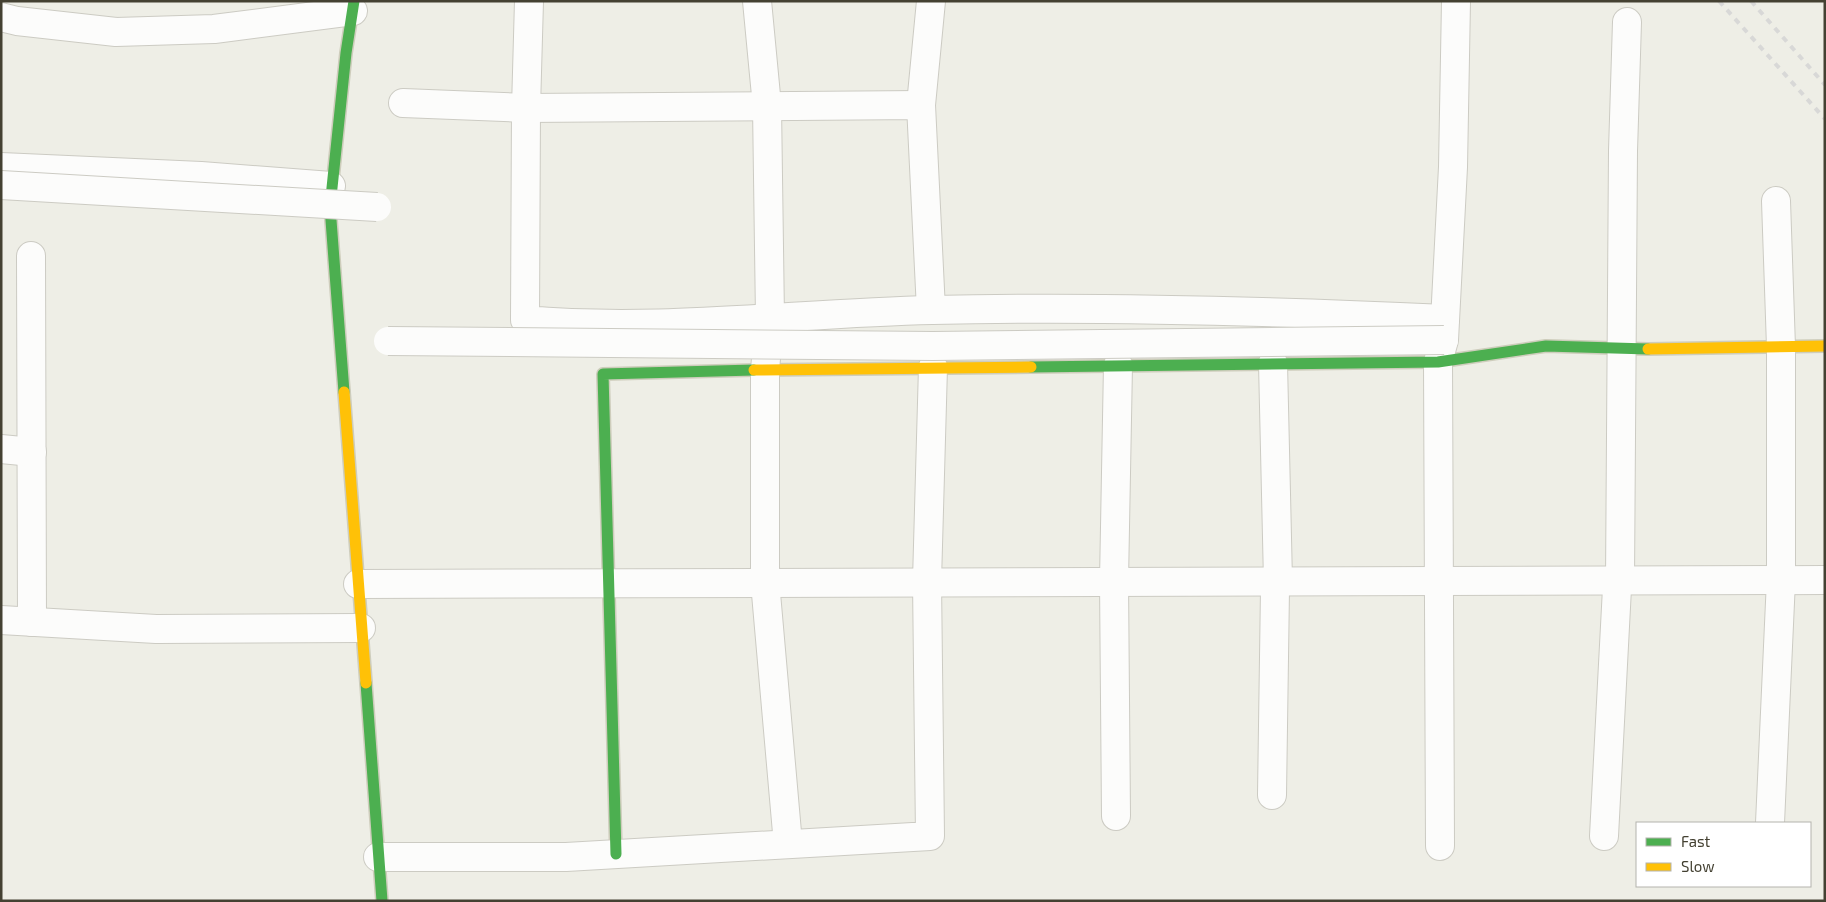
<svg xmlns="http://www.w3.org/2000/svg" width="1826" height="902" font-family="'Exo 2',sans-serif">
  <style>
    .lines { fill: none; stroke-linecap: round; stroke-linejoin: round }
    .street-casing { stroke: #cccbc3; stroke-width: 30 }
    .fast-casing { stroke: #cecdbc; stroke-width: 14 }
    .slow-casing { stroke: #cecdbc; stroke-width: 14 }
    .street { stroke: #fcfcfb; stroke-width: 28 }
    .fast { stroke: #4caf50; stroke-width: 11 }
    .slow { stroke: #ffc107; stroke-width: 11 }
    .rail { stroke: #d8d8d7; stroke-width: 4; stroke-dasharray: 6 6; stroke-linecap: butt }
    .street-bridge-casing { stroke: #cccbc3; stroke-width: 30; stroke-linecap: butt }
    .street-bridge { stroke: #fcfcfb; stroke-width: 28 }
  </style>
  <rect width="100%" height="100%" fill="#eeeee6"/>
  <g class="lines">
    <defs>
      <g id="street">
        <path d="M 529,1 L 526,108 L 525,320 C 660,332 796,313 932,310 C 1103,306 1274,311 1445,319"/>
        <path d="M 757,1 L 767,106 L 770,318 L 765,369 L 765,582 L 788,844"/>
        <path d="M 1,17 L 17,21 L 116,32 L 214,29 L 353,11"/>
        <path d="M 403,103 L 526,108 L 921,105 L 931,310"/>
        <path d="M 921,105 L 931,1"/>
        <path d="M 1,167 L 201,176 L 331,186"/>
        <path d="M 31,256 L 32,622"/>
        <path d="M 1,449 L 32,452"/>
        <path d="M 358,584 L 1825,580"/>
        <path d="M 1,620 L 156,629 L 361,628"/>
        <path d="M 1272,795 L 1275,589 L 1278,581 L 1273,363"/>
        <path d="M 1116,816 L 1114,581 L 1118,365"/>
        <path d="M 1770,823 L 1781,580 L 1781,347 L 1776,201"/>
        <path d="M 1604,836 L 1617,588 L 1620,580 L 1623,151 L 1627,22"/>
        <path d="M 1440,846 L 1438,362 L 1444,340 L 1453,167 L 1456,1"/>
        <path d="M 378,857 L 566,857 L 930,836 L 927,581 L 933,367"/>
      </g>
      <g id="fast">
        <path d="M 1031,367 L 1438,362 L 1546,346 L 1648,349"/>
        <path d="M 344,392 L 330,207 L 346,53 L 354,1"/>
        <path d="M 366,683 L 382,901"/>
        <path d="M 616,854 L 603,374 L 754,370"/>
      </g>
      <g id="slow">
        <path d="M 1648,349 L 1825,346"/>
        <path d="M 754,370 L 1031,367"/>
        <path d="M 344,392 L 366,683"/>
      </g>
    </defs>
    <!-- street casing -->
    <use href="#street" class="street-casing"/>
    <!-- fast casing -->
    <use href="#fast" class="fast-casing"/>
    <!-- slow casing -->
    <use href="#slow" class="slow-casing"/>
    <!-- street -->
    <use href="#street" class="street"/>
    <!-- fast -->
    <use href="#fast" class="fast"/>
    <!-- slow -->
    <use href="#slow" class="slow"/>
    <!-- rail -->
    <g class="rail">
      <path d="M 1719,1 L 1825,119"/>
      <path d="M 1751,1 L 1825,85"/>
    </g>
    <defs>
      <g id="street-bridge">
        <path d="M 1,185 L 377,207"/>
        <path d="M 388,341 L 933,346 L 1444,340"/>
      </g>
    </defs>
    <!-- street-bridge casing -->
    <use href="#street-bridge" class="street-bridge-casing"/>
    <!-- street-bridge -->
    <use href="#street-bridge" class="street-bridge"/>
  </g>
  <!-- border -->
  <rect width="1826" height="902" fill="none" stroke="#444132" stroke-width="5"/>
  <!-- legend -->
  <rect x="1636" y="822" width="175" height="65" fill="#ffffff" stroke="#b4b3ad"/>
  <rect x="1646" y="838" width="25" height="8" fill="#4caf50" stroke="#b4b3ad"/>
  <text x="1681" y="847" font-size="15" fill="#444132">Fast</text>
  <rect x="1646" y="863" width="25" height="8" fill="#ffc107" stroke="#b4b3ad"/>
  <text x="1681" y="872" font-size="15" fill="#444132">Slow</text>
</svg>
